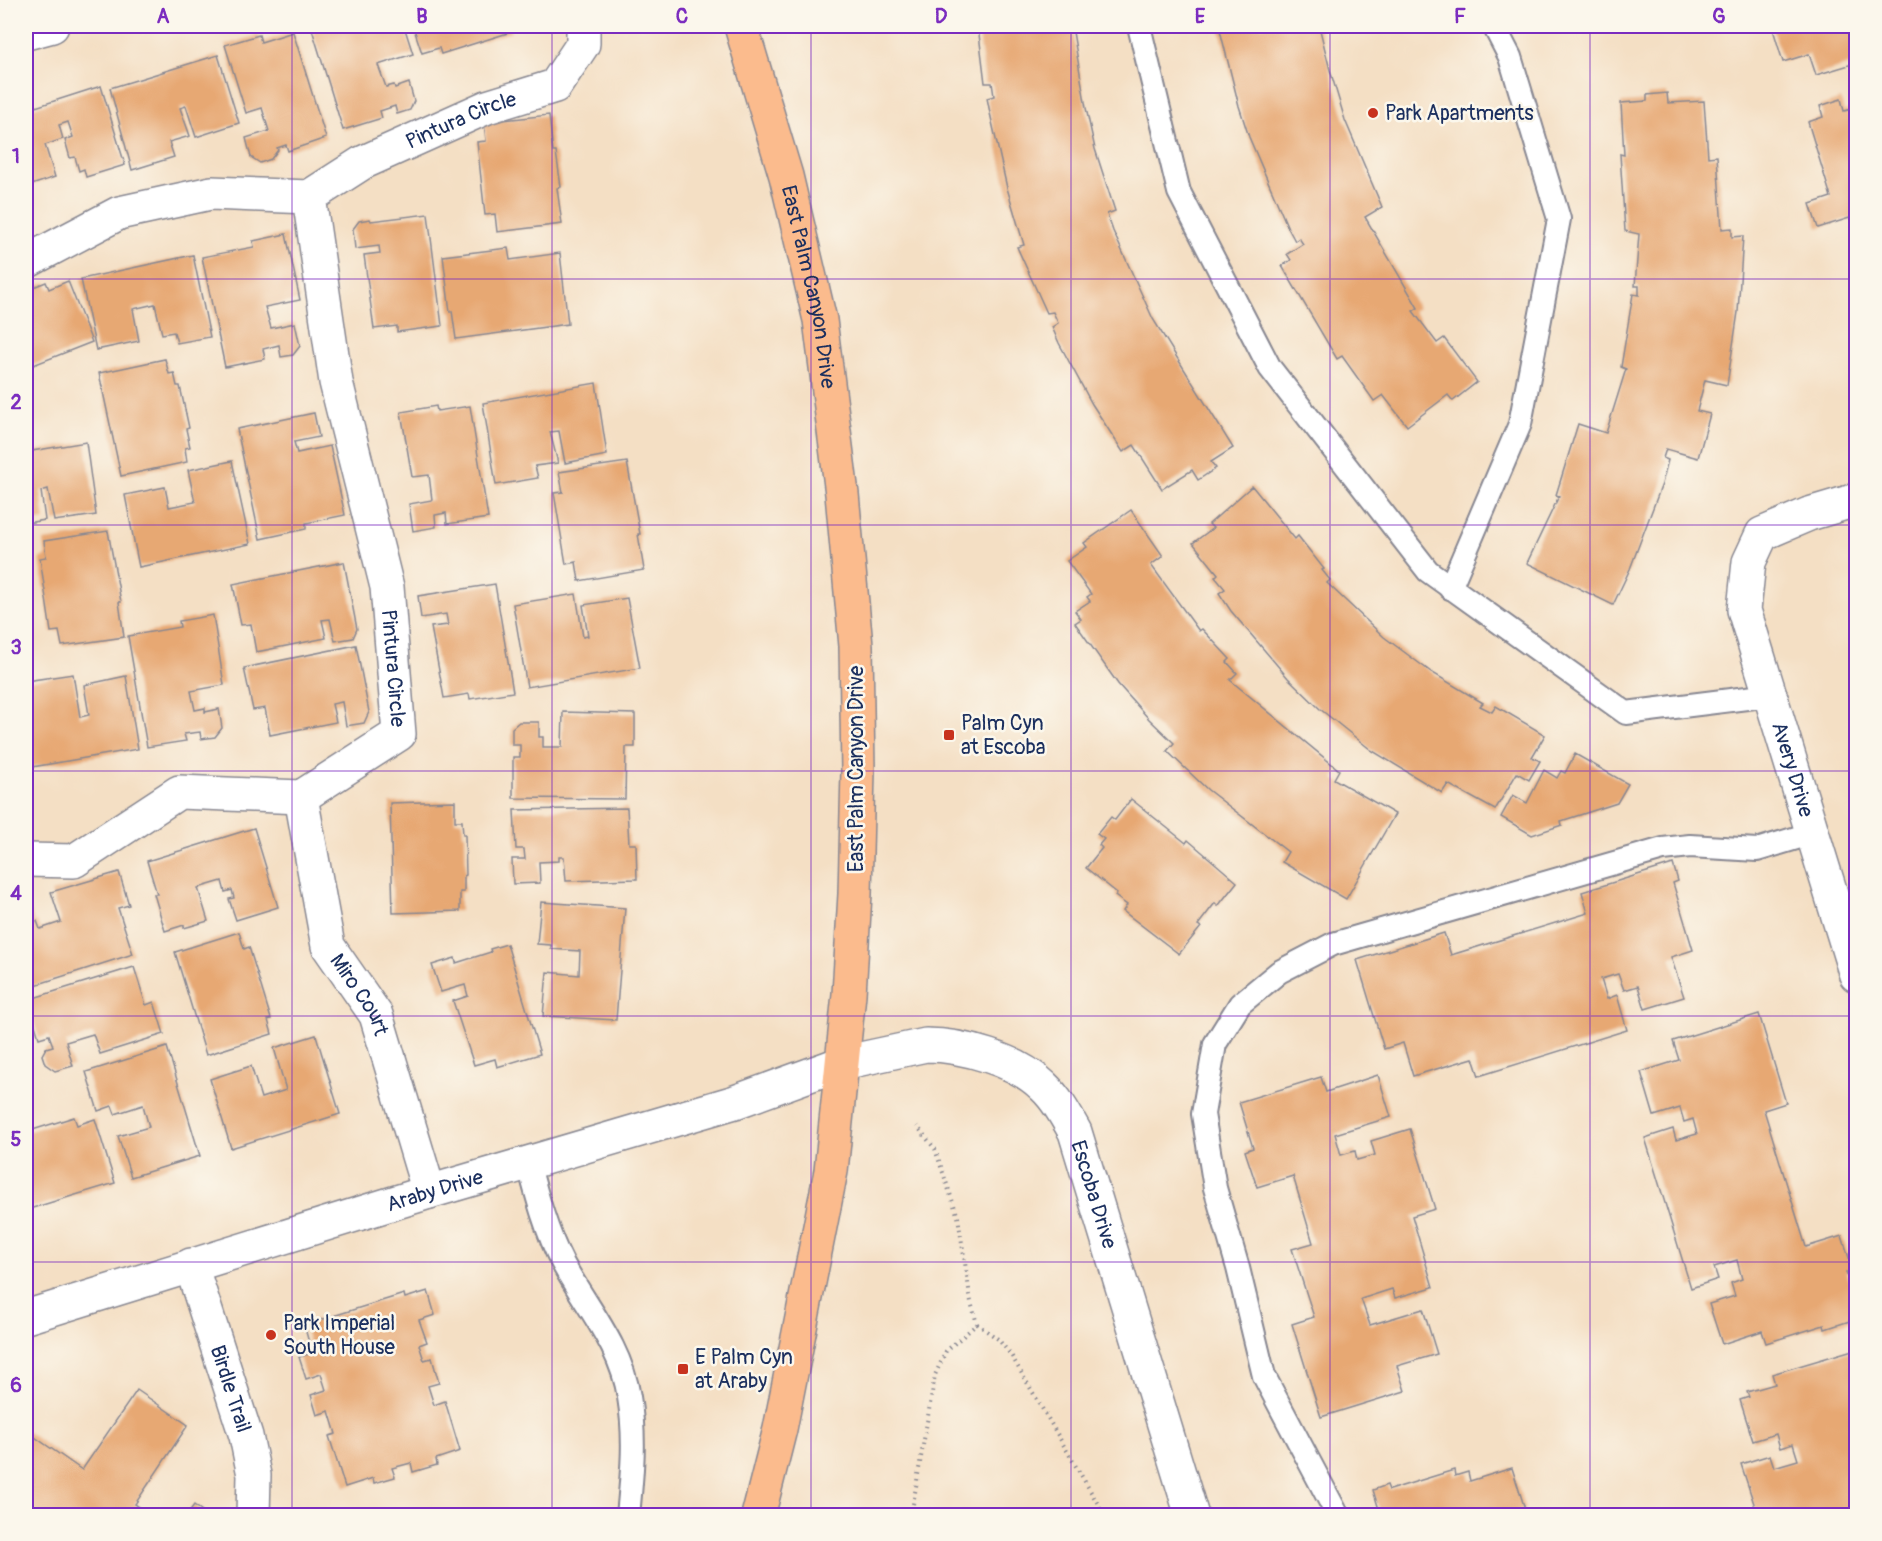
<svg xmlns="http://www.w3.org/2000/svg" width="1882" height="1541" font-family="Pangolin,sans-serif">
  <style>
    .building { fill: #e7a873 }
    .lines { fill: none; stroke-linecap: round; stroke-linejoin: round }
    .service-casing { stroke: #888791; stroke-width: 26 }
    .minor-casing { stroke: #888791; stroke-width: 36 }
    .tertiary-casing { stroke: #888791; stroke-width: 36 }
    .primary-casing { stroke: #888791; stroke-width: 36 }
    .path { stroke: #888791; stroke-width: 4; stroke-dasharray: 1.5 4.5; stroke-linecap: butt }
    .service { stroke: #fff; stroke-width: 22 }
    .minor { stroke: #fff; stroke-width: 33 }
    .tertiary { stroke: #fff; stroke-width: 33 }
    .primary { stroke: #fbbb8d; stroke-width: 33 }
    .grid { fill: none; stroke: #7b2cbf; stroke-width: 1.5; stroke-opacity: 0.55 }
    .poi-dot { fill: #c8321e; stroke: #fbf7ec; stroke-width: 2 }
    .labels { text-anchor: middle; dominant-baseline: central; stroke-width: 5; stroke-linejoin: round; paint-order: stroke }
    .poi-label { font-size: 21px; fill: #1b2f5e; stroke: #fbf7ec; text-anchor: start }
    .street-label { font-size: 21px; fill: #1b2f5e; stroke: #fbf7ec }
    .neatline { fill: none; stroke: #7b2cbf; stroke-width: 2 }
    .grid-label { font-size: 20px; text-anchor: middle; font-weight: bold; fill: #7b2cbf }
  </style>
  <rect width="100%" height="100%" fill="#fbf7ec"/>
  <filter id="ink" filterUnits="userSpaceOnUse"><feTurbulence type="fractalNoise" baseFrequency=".0167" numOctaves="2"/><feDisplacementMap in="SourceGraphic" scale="12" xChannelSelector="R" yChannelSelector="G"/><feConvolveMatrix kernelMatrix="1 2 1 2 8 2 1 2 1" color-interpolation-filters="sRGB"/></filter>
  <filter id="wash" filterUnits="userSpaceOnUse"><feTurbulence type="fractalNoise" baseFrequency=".008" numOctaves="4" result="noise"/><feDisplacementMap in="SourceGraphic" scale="24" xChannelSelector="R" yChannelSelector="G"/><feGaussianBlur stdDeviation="1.35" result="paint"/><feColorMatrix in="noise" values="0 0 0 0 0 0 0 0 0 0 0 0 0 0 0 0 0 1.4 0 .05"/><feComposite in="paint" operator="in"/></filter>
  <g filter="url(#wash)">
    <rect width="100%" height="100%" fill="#f4dfc4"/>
    <g id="blocks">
      <!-- building -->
      <g class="building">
        <path d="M 311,26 L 404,26 L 413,54 L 378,65 L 386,87 L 394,85 L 395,88 L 409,83 L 414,101 L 410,110 L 397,114 L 395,106 L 380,111 L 382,118 L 343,130 Z"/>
        <path d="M 413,26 L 508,26 L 511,32 L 441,54 L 439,48 L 422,53 Z"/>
        <path d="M 978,26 L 1072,26 L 1086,108 L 1095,149 L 1115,211 L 1107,214 L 1113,231 L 1153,319 L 1233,448 L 1211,462 L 1216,468 L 1198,480 L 1192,470 L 1162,489 L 1134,445 L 1123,452 L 1092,404 L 1059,343 L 1052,327 L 1058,323 L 1053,312 L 1047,313 L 1017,247 L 1024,245 L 1007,188 L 990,113 L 987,98 L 994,96 L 992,83 L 985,83 Z"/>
        <path d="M 1219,26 L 1319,26 L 1330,70 L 1345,120 L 1382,207 L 1365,217 L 1418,308 L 1413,311 L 1437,343 L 1444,338 L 1477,382 L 1453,401 L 1448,395 L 1407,426 L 1383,395 L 1374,401 L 1342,356 L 1337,359 L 1282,266 L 1291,260 L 1287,254 L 1303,244 L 1299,238 L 1295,241 L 1288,228 L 1249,137 L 1239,106 Z"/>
        <path d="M 1772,26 L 1856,26 L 1856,63 L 1816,75 L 1809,54 L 1783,62 Z"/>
        <path d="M 293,32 L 326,138 L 288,151 L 286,145 L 277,148 L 278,150 L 271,159 L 260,163 L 251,157 L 246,138 L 269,131 L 262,108 L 246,113 L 225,45 L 259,35 L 261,42 Z"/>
        <path d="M 218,55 L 239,123 L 196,137 L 186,106 L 180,108 L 190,136 L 169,142 L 174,157 L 132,170 L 110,88 Z"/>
        <path d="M 101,86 L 125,165 L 86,177 L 84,169 L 79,171 L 75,157 L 70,158 L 65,140 L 73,137 L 68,122 L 59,125 L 63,139 L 45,145 L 55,177 L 26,187 L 26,110 Z"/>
        <path d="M 1667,93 L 1668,103 L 1704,101 L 1708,157 L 1717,156 L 1722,229 L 1732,228 L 1732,237 L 1743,236 L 1738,312 L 1727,385 L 1705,380 L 1697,411 L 1710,414 L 1698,458 L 1666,449 L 1663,458 L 1668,460 L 1662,484 L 1630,569 L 1613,605 L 1527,563 L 1559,496 L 1556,495 L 1578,424 L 1606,433 L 1626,369 L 1621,367 L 1633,294 L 1639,295 L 1639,286 L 1635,286 L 1639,234 L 1625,231 L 1620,154 L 1624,155 L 1621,103 L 1647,101 L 1647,95 Z"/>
        <path d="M 1841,99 L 1844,111 L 1856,108 L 1856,216 L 1818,228 L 1810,204 L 1831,197 L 1808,122 L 1823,117 L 1820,106 Z"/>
        <path d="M 549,115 L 553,152 L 556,152 L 561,187 L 557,188 L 562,224 L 497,232 L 495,214 L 485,215 L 477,142 L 486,141 L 484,122 Z"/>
        <path d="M 428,214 L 442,326 L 397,332 L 397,326 L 374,329 L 364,255 L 380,253 L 379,246 L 355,249 L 353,229 L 359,221 L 370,219 L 371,221 Z"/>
        <path d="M 286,234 L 300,300 L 265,307 L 271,328 L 295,323 L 300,346 L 293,355 L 281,357 L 279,345 L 263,349 L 265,359 L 225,367 L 202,257 L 254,247 L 253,241 Z"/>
        <path d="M 508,248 L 510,260 L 560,253 L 568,324 L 456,339 L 452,311 L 450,312 L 443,256 Z"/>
        <path d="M 193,255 L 210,337 L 177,343 L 174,332 L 162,334 L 155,304 L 133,309 L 139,341 L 96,350 L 81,279 Z"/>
        <path d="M 68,281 L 92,342 L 26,368 L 26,290 L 46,282 L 49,289 Z"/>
        <path d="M 165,359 L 169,374 L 174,373 L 177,386 L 180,386 L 189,428 L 186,429 L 190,447 L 185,448 L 187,462 L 121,476 L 99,373 Z"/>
        <path d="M 596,383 L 607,455 L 565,463 L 559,431 L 550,432 L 558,463 L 535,466 L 538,478 L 496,485 L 483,403 Z"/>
        <path d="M 436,406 L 437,411 L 470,406 L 488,518 L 447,524 L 446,513 L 435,515 L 436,527 L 413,531 L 409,504 L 432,500 L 429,475 L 412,477 L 401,412 Z"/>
        <path d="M 314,413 L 319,437 L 294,442 L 297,453 L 330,446 L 345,515 L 306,523 L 306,529 L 260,539 L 237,429 Z"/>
        <path d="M 86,442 L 96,515 L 54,521 L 48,489 L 41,491 L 45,520 L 26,523 L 26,452 Z"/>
        <path d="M 232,461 L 250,544 L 139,567 L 125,495 L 165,487 L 169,507 L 195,502 L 188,470 Z"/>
        <path d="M 627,462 L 640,534 L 638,534 L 644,570 L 579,581 L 576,562 L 566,564 L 554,493 L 563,492 L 559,472 Z"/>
        <path d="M 1252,486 L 1295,539 L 1298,536 L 1324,569 L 1322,570 L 1330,580 L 1327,583 L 1384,637 L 1431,672 L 1483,703 L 1480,706 L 1492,712 L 1496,706 L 1545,735 L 1532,757 L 1540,761 L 1529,780 L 1517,773 L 1495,810 L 1448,784 L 1442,793 L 1371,750 L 1320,709 L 1288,678 L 1231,611 L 1219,593 L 1225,589 L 1215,577 L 1218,574 L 1193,543 L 1213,528 L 1209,524 Z"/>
        <path d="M 1131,510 L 1163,556 L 1151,565 L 1199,631 L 1202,629 L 1230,659 L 1227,662 L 1237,673 L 1230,680 L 1339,770 L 1334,779 L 1395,814 L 1346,899 L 1282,862 L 1288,852 L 1208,790 L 1167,751 L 1174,743 L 1149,719 L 1118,684 L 1075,623 L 1081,619 L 1075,611 L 1090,601 L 1087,597 L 1091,594 L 1067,561 L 1087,547 L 1084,543 Z"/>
        <path d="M 108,531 L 121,602 L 119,602 L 124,637 L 62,646 L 59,631 L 51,632 L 40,558 L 46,557 L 44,541 Z"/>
        <path d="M 344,562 L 357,629 L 353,638 L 335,641 L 330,619 L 322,620 L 326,638 L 256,652 L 251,624 L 241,625 L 233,584 Z"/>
        <path d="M 495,584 L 513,692 L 470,699 L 469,694 L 444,698 L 431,627 L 448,625 L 446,614 L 421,618 L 418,596 Z"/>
        <path d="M 576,594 L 583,637 L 588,636 L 583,605 L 627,598 L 640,668 L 527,687 L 513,604 Z"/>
        <path d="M 213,615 L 224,685 L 191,691 L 195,710 L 205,708 L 205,712 L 219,709 L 222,728 L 215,737 L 201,739 L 200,732 L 184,734 L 186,741 L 147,747 L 128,636 L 180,627 L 179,621 Z"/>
        <path d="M 356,645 L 369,712 L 364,723 L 346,726 L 342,702 L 332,704 L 336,722 L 270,735 L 265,708 L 253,710 L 244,668 Z"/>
        <path d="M 73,674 L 80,717 L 89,715 L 84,685 L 126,676 L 138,749 L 26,768 L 26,681 Z"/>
        <path d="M 563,712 L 635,714 L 635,747 L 626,747 L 625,799 L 513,798 L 513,757 L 520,757 L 520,745 L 512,745 L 512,728 L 519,722 L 539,722 L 539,737 L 543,737 L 543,747 L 562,747 Z"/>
        <path d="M 1575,754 L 1628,784 L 1617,803 L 1561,821 L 1562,825 L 1532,835 L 1501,817 L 1513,795 L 1527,803 L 1544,770 L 1557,778 L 1561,771 L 1565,773 Z"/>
        <path d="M 1131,799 L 1186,843 L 1188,840 L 1237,882 L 1218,906 L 1215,903 L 1198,925 L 1201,927 L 1179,954 L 1123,911 L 1127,905 L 1115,896 L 1117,893 L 1086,868 L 1102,848 L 1099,845 L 1104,839 L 1097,834 L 1111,817 L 1115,820 Z"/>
        <path d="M 455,801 L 455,821 L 462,821 L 463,835 L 465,835 L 466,875 L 464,876 L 464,892 L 460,892 L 460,911 L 393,913 L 390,803 Z"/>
        <path d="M 627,808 L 629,844 L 636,844 L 637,879 L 566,881 L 564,857 L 559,857 L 559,861 L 539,862 L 540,883 L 513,884 L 512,859 L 525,859 L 524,849 L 516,849 L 514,810 Z"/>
        <path d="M 254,828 L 278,907 L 236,920 L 229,899 L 234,898 L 232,890 L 225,892 L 222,881 L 198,888 L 208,921 L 184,928 L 184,925 L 165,931 L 154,894 L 157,894 L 147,861 Z"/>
        <path d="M 1673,864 L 1678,881 L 1673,883 L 1693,950 L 1671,957 L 1684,997 L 1645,1009 L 1638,986 L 1624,990 L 1618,974 L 1601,979 L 1607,999 L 1617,995 L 1627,1030 L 1479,1076 L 1473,1058 L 1413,1076 L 1403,1043 L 1384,1049 L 1357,960 L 1444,933 L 1451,955 L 1588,913 L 1582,892 Z"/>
        <path d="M 119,872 L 129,905 L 118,908 L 133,954 L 26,988 L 26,907 L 29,906 L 34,922 L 37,921 L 40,929 L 61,922 L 51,892 Z"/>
        <path d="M 541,902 L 625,908 L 616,1020 L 543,1016 L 547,972 L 579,975 L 580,951 L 551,949 L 551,945 L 537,944 Z"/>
        <path d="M 239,932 L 244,949 L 249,947 L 271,1019 L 268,1020 L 272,1034 L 206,1055 L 175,952 Z"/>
        <path d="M 507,944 L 540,1054 L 497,1067 L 495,1059 L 474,1065 L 453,1001 L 468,996 L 465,985 L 441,992 L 432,965 L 455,958 L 456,963 L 491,952 L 490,949 Z"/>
        <path d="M 134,967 L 146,1005 L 154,1002 L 164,1034 L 100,1054 L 93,1034 L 66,1042 L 73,1066 L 55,1071 L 45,1064 L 42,1055 L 46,1048 L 53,1046 L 49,1035 L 39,1038 L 27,1000 Z"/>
        <path d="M 1759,1014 L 1786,1103 L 1764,1110 L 1806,1247 L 1842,1236 L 1853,1270 L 1846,1272 L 1856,1305 L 1856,1319 L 1825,1329 L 1824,1325 L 1766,1343 L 1762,1331 L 1722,1344 L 1709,1304 L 1735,1296 L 1731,1283 L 1742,1279 L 1737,1260 L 1714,1267 L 1718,1279 L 1691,1288 L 1645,1138 L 1673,1129 L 1676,1140 L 1697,1134 L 1693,1119 L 1684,1122 L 1680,1108 L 1654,1116 L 1641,1072 L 1679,1060 L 1673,1041 Z"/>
        <path d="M 316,1035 L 340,1114 L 231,1148 L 210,1079 L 251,1066 L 261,1098 L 286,1090 L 274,1048 Z"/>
        <path d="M 167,1047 L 200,1156 L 131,1177 L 118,1136 L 149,1127 L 143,1105 L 115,1114 L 112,1106 L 98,1111 L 86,1072 Z"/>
        <path d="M 1378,1075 L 1391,1117 L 1335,1134 L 1341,1155 L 1355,1151 L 1357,1160 L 1375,1155 L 1371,1141 L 1410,1129 L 1435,1209 L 1412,1216 L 1433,1287 L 1395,1298 L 1392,1289 L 1361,1299 L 1370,1325 L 1423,1309 L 1437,1354 L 1397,1366 L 1405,1391 L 1321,1417 L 1292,1324 L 1314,1317 L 1292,1249 L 1313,1243 L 1293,1176 L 1257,1187 L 1245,1151 L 1253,1148 L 1239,1102 L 1321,1077 L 1326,1092 Z"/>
        <path d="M 74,1117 L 77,1125 L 95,1119 L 115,1183 L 26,1210 L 26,1132 Z"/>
        <path d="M 428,1291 L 435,1315 L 419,1320 L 427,1342 L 419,1345 L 424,1360 L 432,1358 L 439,1383 L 428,1386 L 434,1405 L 445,1401 L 460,1451 L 436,1459 L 437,1465 L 413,1472 L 411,1463 L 392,1468 L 395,1477 L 374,1483 L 373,1478 L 345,1487 L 329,1436 L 336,1434 L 329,1411 L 317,1415 L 311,1395 L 326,1390 L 321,1374 L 306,1379 L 299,1357 L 312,1353 L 304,1325 L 404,1294 L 405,1298 Z"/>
        <path d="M 1856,1349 L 1856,1516 L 1758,1516 L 1741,1464 L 1770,1455 L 1774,1467 L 1798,1460 L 1793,1444 L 1780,1448 L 1776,1434 L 1753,1441 L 1740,1400 L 1749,1397 L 1747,1392 L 1775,1384 L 1772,1374 Z"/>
        <path d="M 137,1390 L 188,1425 L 135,1504 L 152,1516 L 31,1516 L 26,1512 L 26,1431 L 82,1470 Z"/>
        <path d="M 1512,1468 L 1525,1509 L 1504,1516 L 1381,1516 L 1373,1490 L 1387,1485 L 1389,1490 L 1454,1470 L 1455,1476 L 1468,1472 L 1470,1481 Z"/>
        <path d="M 194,1505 L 209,1516 L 186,1516 Z"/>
      </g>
    </g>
  </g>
  <g filter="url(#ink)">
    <use href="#blocks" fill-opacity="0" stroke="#888791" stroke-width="1.5"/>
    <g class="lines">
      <defs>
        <g id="service">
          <path d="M 1139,26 L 1179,192 L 1270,368 L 1428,571 L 1626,713 L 1771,695"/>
          <path d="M 1450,588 L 1520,424 L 1559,219 L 1510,57 L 1494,26"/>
          <path d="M 528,1162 C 537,1196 546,1231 562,1262 C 586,1307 621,1345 629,1397 C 636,1439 632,1474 628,1516"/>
          <path d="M 1338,1516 L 1264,1376 L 1238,1268 L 1215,1188 L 1203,1114 L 1215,1044 L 1240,1004 L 1279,972 L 1333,944 L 1663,849 L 1690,846 L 1757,850 L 1813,833"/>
        </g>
        <g id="minor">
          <path d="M 26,33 L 52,26"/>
          <path id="s1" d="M 309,197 L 362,163 L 487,107 L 555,86 L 583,44 L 583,26"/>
          <path id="s2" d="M 26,262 L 119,213 L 211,193 L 309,197 L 336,382 L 387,587 L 399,734 L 301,797 L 179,792 L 74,861 L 26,860"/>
          <path id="s3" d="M 1856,500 L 1809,514 L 1762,534 L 1749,562 L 1744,610 L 1856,975"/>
          <path id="s4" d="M 301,797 L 328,946 L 376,1015 L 429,1192"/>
          <path id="s5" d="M 191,1265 L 246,1436 L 254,1475 L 253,1516"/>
          <path id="s6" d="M 26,1317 L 429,1192 L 735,1102 L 842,1063"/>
        </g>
        <g id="tertiary">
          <path id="s7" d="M 842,1063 L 926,1045 C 962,1045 1017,1060 1043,1086 C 1057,1099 1066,1116 1075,1132 L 1192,1516"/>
        </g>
        <g id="primary">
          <path id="s8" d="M 741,26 L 786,176 L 820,320 L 842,494 L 856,646 L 858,771 L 855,894 L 849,994 L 831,1171 L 780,1429 L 758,1516"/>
        </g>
      </defs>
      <!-- service casing -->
      <use href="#service" class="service-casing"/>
      <!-- minor casing -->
      <use href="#minor" class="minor-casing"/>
      <!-- tertiary casing -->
      <use href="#tertiary" class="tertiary-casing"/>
      <!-- primary casing -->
      <use href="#primary" class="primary-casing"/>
      <!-- path -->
      <g class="path">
        <path d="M 977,1324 L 998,1339 L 1011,1355 L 1105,1516"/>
        <path d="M 911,1516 L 935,1375 L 946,1351 L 977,1324 L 971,1302 L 958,1217 L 935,1149 L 917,1126"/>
      </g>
      <!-- service -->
      <use href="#service" class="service"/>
      <!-- minor -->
      <use href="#minor" class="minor"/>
      <!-- tertiary -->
      <use href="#tertiary" class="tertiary"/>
      <!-- primary -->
      <use href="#primary" class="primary"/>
    </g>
  </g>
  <!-- grid -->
  <path class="grid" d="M 292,26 L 292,1516M 552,26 L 552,1516M 811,26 L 811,1516M 1071,26 L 1071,1516M 1330,26 L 1330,1516M 1590,26 L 1590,1516M 26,279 L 1856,279M 26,525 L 1856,525M 26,771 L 1856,771M 26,1016 L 1856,1016M 26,1262 L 1856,1262"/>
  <!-- markers -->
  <g class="poi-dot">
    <circle cx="1373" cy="113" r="6"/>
    <rect x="943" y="729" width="12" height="12" rx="3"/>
    <circle cx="271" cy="1335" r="6"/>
    <rect x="677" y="1363" width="12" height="12" rx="3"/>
  </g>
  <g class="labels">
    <!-- poi labels -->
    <g class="poi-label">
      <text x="1385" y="113">Park Apartments</text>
      <text x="961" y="723">Palm Cyn<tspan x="961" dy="24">at Escoba</tspan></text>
      <text x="283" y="1323">Park Imperial<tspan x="283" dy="24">South House</tspan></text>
      <text x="695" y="1357">E Palm Cyn<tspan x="695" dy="24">at Araby</tspan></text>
    </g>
    <!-- street labels -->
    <g class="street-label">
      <text stroke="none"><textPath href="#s1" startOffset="171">Pintura Circle</textPath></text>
      <text stroke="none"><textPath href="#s8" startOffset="270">East Palm Canyon Drive</textPath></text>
      <text stroke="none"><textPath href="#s2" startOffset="777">Pintura Circle</textPath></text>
      <text transform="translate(856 769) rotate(-90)">East Palm Canyon Drive</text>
      <text stroke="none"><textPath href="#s3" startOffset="346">Avery Drive</textPath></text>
      <text stroke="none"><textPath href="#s4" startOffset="210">Miro Court</textPath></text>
      <text stroke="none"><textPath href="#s6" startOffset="428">Araby Drive</textPath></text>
      <text stroke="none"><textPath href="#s7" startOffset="334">Escoba Drive</textPath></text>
      <text stroke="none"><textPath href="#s5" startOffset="130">Birdle Trail</textPath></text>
    </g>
  </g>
  <!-- margin -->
  <rect width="1882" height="1541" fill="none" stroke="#fbf7ec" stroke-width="66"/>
  <rect x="33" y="33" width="1816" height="1475" class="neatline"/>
  <g class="grid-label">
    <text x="163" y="23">A</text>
    <text x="422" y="23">B</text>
    <text x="682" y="23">C</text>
    <text x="941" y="23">D</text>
    <text x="1200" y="23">E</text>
    <text x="1460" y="23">F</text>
    <text x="1719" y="23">G</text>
    <text x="16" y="163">1</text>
    <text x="16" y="409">2</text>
    <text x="16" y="654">3</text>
    <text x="16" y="900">4</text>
    <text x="16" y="1146">5</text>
    <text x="16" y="1392">6</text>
  </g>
</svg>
